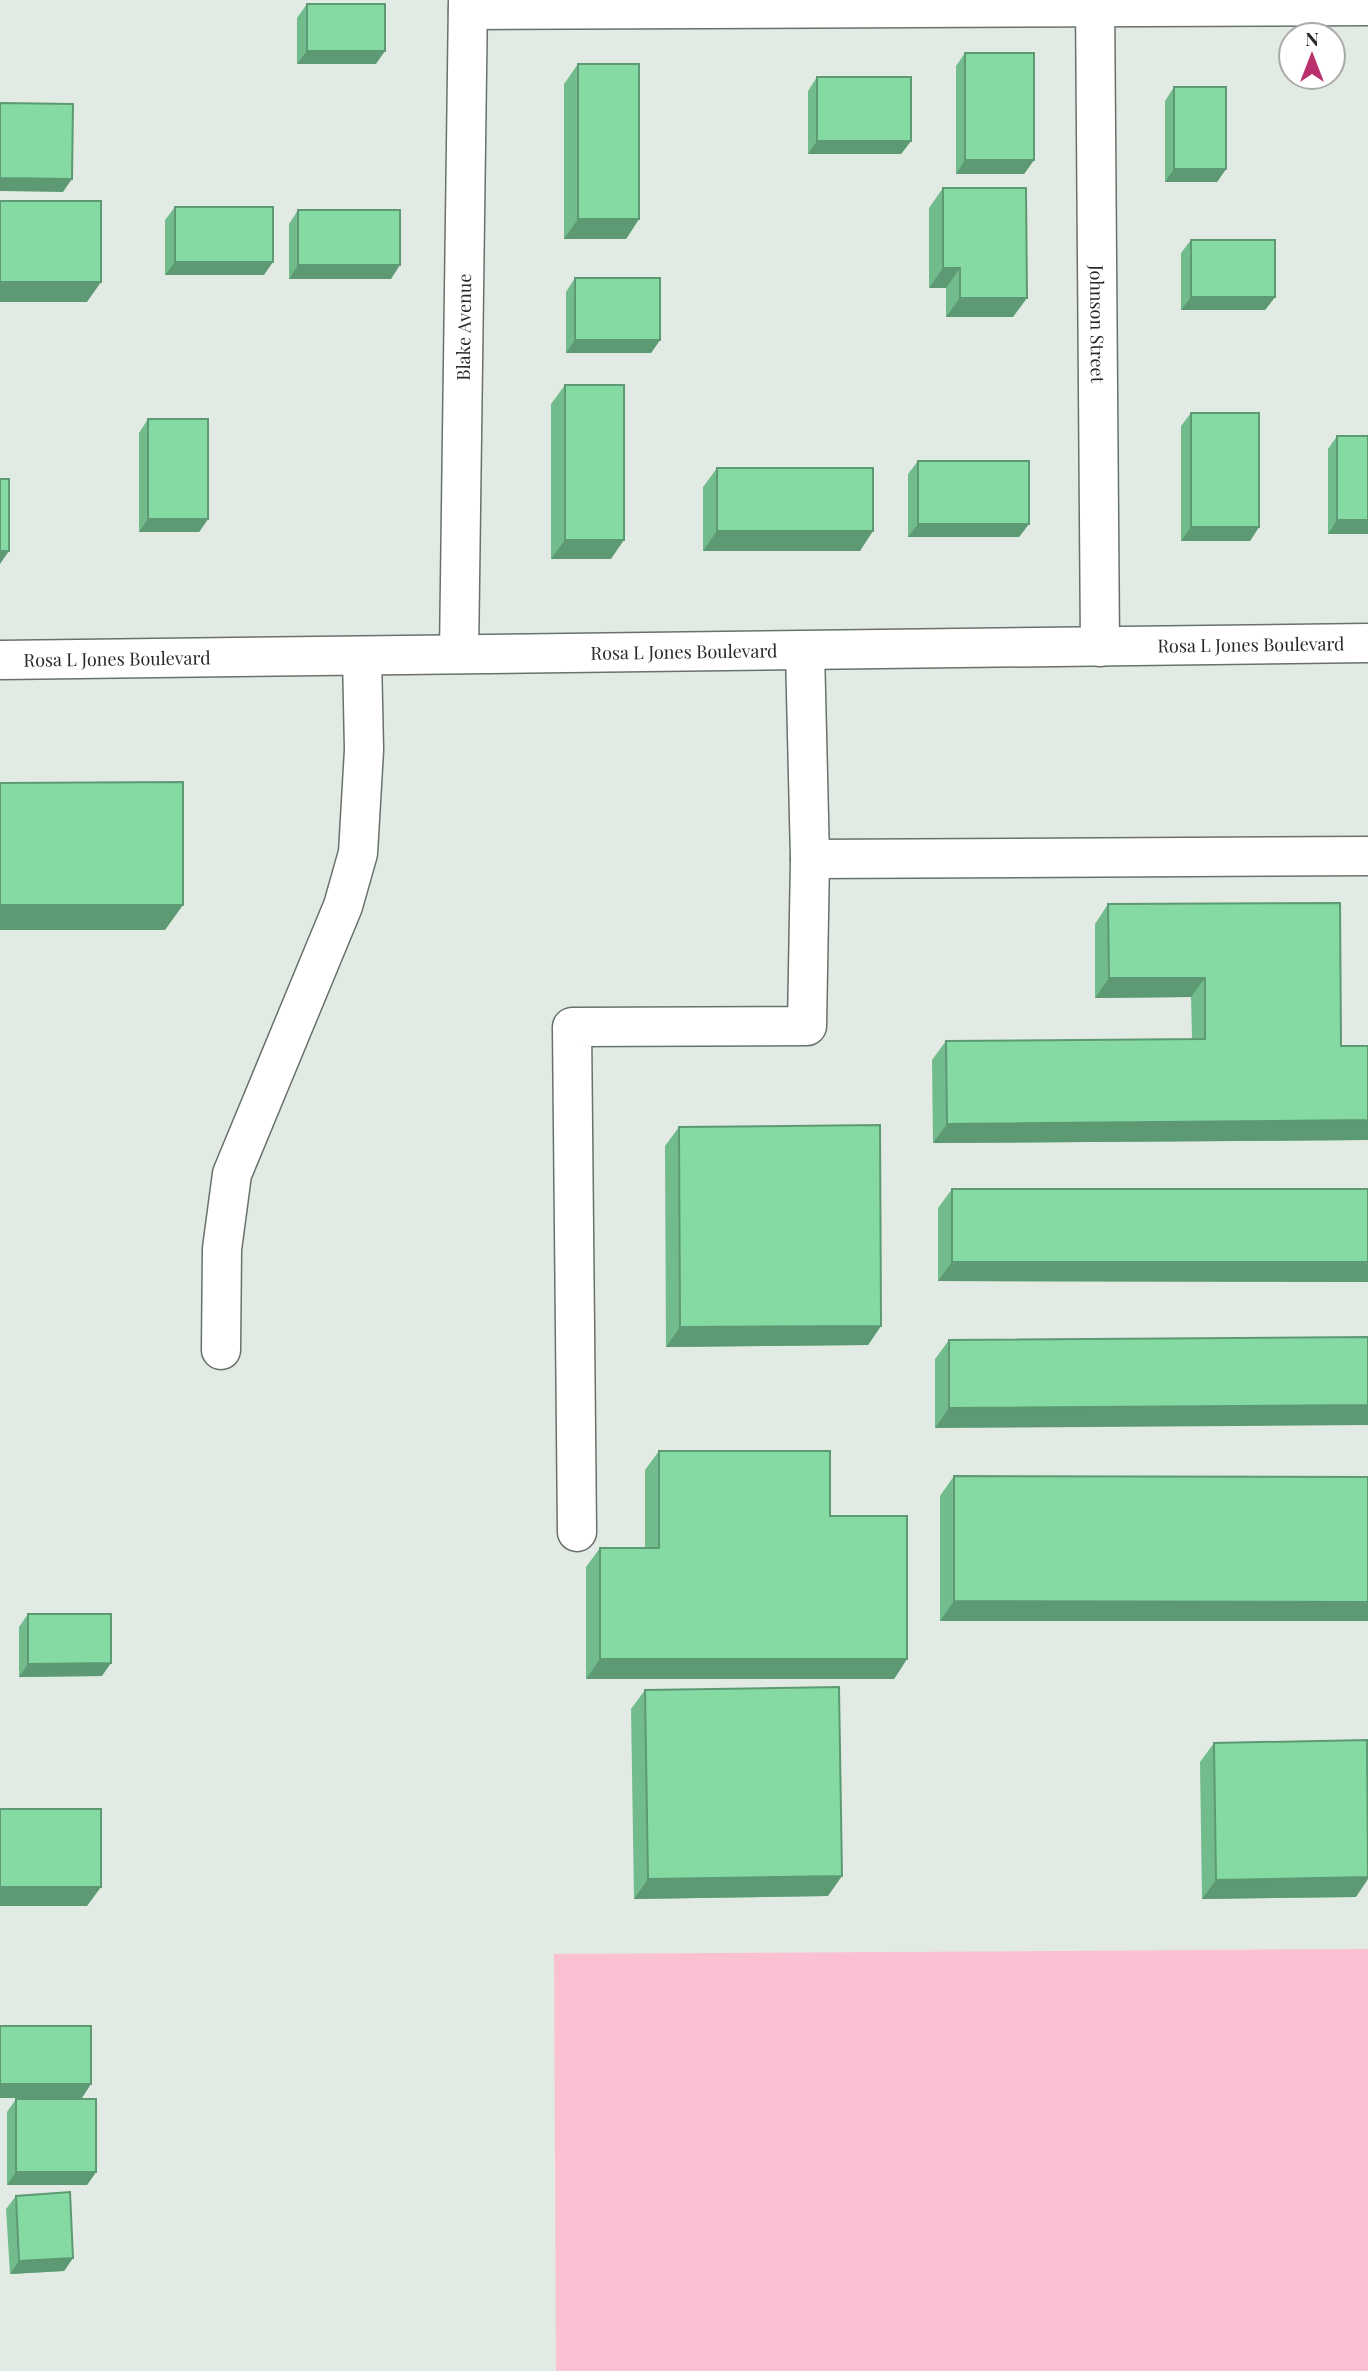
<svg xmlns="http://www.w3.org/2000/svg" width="1368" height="2371" font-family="'Playfair Display',serif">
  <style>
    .green { fill: #fbc1d3 }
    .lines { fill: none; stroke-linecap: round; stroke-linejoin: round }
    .minor-casing { stroke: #68716b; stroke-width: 41 }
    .minor { stroke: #fff; stroke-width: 38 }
    .wall { fill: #72bb8d }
    .shaded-wall { fill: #5d9973 }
    .building { fill: #85daa4; stroke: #5d9973; stroke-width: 2 }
    .labels { text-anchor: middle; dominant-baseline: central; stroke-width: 5; stroke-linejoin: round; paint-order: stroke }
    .street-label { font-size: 18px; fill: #272b28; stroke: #fff }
  </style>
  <rect width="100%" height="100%" fill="#e1ebe4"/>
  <!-- green -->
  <path class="green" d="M 1368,1949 L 1368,2371 L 556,2371 L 554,1954 Z"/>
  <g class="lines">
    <defs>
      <g id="minor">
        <path id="s1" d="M 1095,0 L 1100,647"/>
        <path d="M 468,10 L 1368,6"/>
        <path d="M 805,651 L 810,859 L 1368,856"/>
        <path id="s2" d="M 459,654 L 468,0"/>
        <path id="s3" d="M 0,660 L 1368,643"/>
        <path d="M 221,1350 L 222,1249 L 232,1174 L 343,906 L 358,853 L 364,750 L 362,656"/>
        <path d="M 577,1532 L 572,1027 L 807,1026 L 810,859"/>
      </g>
    </defs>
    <!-- minor casing -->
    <use href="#minor" class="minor-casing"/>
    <!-- minor -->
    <use href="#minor" class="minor"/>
  </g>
  <!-- wall -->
  <g class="wall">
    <path d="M 307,4 L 376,64 L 297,64 L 297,18 Z"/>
    <path d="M 965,53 L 1034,160 L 1024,174 L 956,174 L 956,66 Z"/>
    <path d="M 578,64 L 639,219 L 626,239 L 564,239 L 564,84 Z"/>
    <path d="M 817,77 L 911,141 L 901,154 L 808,154 L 808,91 Z"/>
    <path d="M 1174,87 L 1226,169 L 1217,182 L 1165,182 L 1165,101 Z"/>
    <path d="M 943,188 L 1013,317 L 946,317 L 946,288 L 929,288 L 929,208 Z"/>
    <path d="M 175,207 L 264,275 L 165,275 L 165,220 Z"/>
    <path d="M 298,210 L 391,279 L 289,279 L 289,224 Z"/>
    <path d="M 1191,240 L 1275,297 L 1265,310 L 1181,310 L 1181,253 Z"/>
    <path d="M 575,278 L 660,340 L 651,353 L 566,353 L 566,292 Z"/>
    <path d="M 565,385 L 611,559 L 551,559 L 551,404 Z"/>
    <path d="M 1191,413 L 1259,527 L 1250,541 L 1181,541 L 1181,426 Z"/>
    <path d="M 148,419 L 208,519 L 199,532 L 139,532 L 139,433 Z"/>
    <path d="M 1337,436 L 1368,534 L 1328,534 L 1328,449 Z"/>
    <path d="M 918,461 L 1029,524 L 1019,537 L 908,537 L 908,474 Z"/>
    <path d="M 717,468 L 860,551 L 703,551 L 703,487 Z"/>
    <path d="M 1108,904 L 1341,1046 L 1368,1046 L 1368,1140 L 933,1143 L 932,1060 L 946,1041 L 1192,1039 L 1191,997 L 1095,998 L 1095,924 Z"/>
    <path d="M 679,1127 L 881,1326 L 868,1345 L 666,1347 L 665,1146 Z"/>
    <path d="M 952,1189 L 1368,1189 L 1368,1282 L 938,1281 L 938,1208 Z"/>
    <path d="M 1368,1337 L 935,1428 L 935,1359 L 949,1340 Z"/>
    <path d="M 659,1451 L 830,1516 L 907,1659 L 894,1679 L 586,1679 L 586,1567 L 600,1548 L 645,1548 L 645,1470 Z"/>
    <path d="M 954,1476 L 1368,1477 L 940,1621 L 940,1496 Z"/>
    <path d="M 28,1614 L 102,1676 L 19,1677 L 19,1627 Z"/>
    <path d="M 645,1690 L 828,1896 L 634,1899 L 631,1709 Z"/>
    <path d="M 1214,1743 L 1356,1897 L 1202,1899 L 1200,1762 Z"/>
    <path d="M 16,2099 L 96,2172 L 87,2185 L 7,2185 L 7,2112 Z"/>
    <path d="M 16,2196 L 73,2258 L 64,2271 L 10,2274 L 6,2209 Z"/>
  </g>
  <!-- shaded-wall -->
  <g class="shaded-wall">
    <path d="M 307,51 L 385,51 L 376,64 L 297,64 Z"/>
    <path d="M 817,141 L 911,141 L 901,154 L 808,154 Z"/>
    <path d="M 965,160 L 1034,160 L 1024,174 L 956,174 Z"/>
    <path d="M 1174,169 L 1226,169 L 1217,182 L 1165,182 Z"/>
    <path d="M 0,178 L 72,179 L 63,192 L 0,191 Z"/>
    <path d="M 578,219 L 639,219 L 626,239 L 564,239 Z"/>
    <path d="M 175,262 L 273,262 L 264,275 L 165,275 Z"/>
    <path d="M 298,265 L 400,265 L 391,279 L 289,279 Z"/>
    <path d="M 943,268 L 960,268 L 946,288 L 929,288 Z"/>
    <path d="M 0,282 L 101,282 L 87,302 L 0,302 Z"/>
    <path d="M 1191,297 L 1275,297 L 1265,310 L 1181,310 Z"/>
    <path d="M 960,298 L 1027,298 L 1013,317 L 946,317 Z"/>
    <path d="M 575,340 L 660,340 L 651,353 L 566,353 Z"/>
    <path d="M 148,519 L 208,519 L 199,532 L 139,532 Z"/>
    <path d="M 1337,520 L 1368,520 L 1368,534 L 1328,534 Z"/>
    <path d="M 918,524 L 1029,524 L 1019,537 L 908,537 Z"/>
    <path d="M 1191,527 L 1259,527 L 1250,541 L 1181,541 Z"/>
    <path d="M 717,531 L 873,531 L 860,551 L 703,551 Z"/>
    <path d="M 565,540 L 624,540 L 611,559 L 551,559 Z"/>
    <path d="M 0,551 L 9,551 L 0,564 Z"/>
    <path d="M 0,905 L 183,905 L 165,930 L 0,930 Z"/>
    <path d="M 1109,978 L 1205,978 L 1191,997 L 1095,998 Z"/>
    <path d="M 1368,1120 L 1368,1140 L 933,1143 L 947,1124 Z"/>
    <path d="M 952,1262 L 1368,1262 L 1368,1282 L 938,1281 Z"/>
    <path d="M 881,1326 L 868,1345 L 666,1347 L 680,1327 Z"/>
    <path d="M 1368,1405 L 1368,1425 L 935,1428 L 949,1408 Z"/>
    <path d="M 954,1601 L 1368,1602 L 1368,1621 L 940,1621 Z"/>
    <path d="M 600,1659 L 907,1659 L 894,1679 L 586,1679 Z"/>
    <path d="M 111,1663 L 102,1676 L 19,1677 L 28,1664 Z"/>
    <path d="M 842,1876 L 828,1896 L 634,1899 L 648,1879 Z"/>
    <path d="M 1368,1877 L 1368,1879 L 1356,1897 L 1202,1899 L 1216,1880 Z"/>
    <path d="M 0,1887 L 101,1887 L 87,1906 L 0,1906 Z"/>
    <path d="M 0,2084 L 91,2084 L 82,2098 L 0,2098 Z"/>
    <path d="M 16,2172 L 96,2172 L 87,2185 L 7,2185 Z"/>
    <path d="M 73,2258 L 64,2271 L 10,2274 L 19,2261 Z"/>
  </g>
  <!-- building -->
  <g class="building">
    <rect x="307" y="4" width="78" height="47"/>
    <rect x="965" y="53" width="69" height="107"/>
    <rect x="578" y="64" width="61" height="155"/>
    <rect x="817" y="77" width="94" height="64"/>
    <rect x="1174" y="87" width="52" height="82"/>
    <path d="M 0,103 L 73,104 L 72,179 L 0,178 Z"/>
    <path d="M 943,188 L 1026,188 L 1027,298 L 960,298 L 960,268 L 943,268 Z"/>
    <rect x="0" y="201" width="101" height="81"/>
    <rect x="175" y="207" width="98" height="55"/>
    <rect x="298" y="210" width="102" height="55"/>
    <rect x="1191" y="240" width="84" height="57"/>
    <rect x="575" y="278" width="85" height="62"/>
    <rect x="565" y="385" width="59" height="155"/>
    <rect x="1191" y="413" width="68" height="114"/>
    <rect x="148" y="419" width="60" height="100"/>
    <rect x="1337" y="436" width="31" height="84"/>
    <rect x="918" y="461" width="111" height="63"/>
    <rect x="717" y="468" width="156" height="63"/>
    <rect x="0" y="479" width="9" height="72"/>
    <path d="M 183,782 L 183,905 L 0,905 L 0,783 Z"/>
    <path d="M 1340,903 L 1341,1046 L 1368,1046 L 1368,1120 L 947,1124 L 946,1041 L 1205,1039 L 1205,978 L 1109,978 L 1108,904 Z"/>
    <path d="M 880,1125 L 881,1326 L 680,1327 L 679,1127 Z"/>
    <rect x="952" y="1189" width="416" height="73"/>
    <path d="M 1368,1337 L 1368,1405 L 949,1408 L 949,1340 Z"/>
    <path d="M 659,1451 L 830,1451 L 830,1516 L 907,1516 L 907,1659 L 600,1659 L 600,1548 L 659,1548 Z"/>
    <path d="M 954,1476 L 1368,1477 L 1368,1602 L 954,1601 Z"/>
    <path d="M 28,1614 L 111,1614 L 111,1663 L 28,1664 Z"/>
    <path d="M 839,1687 L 842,1876 L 648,1879 L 645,1690 Z"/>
    <path d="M 1367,1740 L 1368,1877 L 1216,1880 L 1214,1743 Z"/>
    <rect x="0" y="1809" width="101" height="78"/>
    <rect x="0" y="2026" width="91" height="58"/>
    <rect x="16" y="2099" width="80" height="73"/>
    <path d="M 70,2192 L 73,2258 L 19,2261 L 16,2196 Z"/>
  </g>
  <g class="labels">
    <!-- street labels -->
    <g class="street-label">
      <text stroke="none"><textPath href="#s1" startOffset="324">Johnson Street</textPath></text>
      <text stroke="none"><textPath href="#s2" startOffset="327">Blake Avenue</textPath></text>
      <text stroke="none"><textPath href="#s3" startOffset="1251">Rosa L Jones Boulevard</textPath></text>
      <text stroke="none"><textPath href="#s3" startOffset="684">Rosa L Jones Boulevard</textPath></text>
      <text stroke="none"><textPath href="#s3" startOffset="117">Rosa L Jones Boulevard</textPath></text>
    </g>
  </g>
  <!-- north arrow -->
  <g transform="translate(1312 56)"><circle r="33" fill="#ffffff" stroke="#a9aaa9" stroke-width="2"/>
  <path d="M0-5L12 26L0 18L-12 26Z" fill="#ba306d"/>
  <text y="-10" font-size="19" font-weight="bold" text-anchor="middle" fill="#272b28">N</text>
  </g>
</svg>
